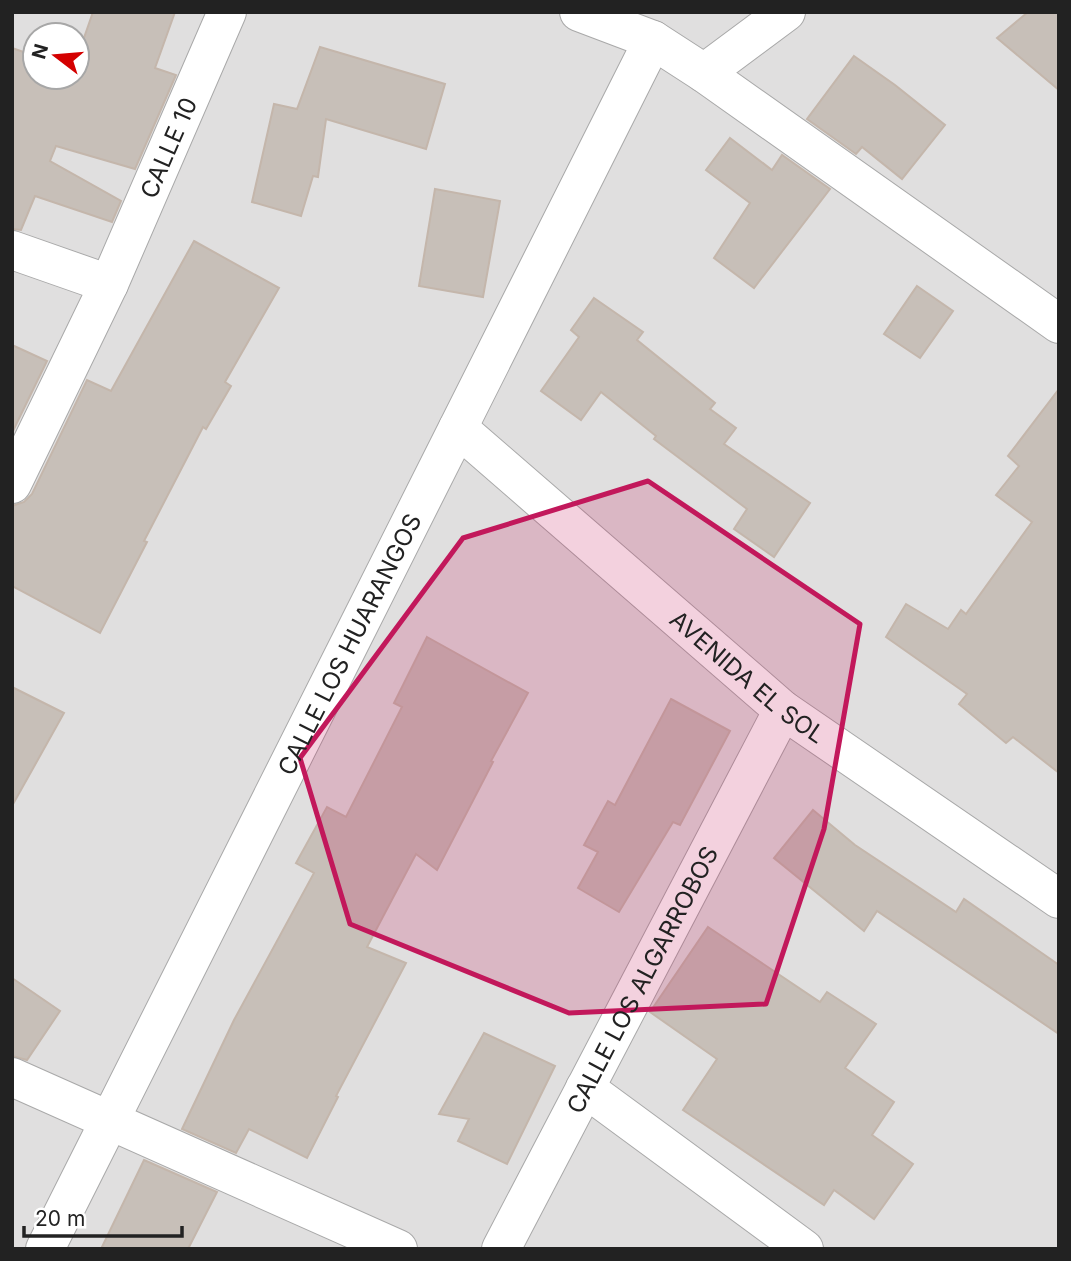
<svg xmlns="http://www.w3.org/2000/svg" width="1071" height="1261" font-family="Inter,sans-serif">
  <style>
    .residential { fill: #e0dfdf; fill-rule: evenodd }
    .building { fill: #c7bfb8; stroke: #c4b6ab; stroke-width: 2 }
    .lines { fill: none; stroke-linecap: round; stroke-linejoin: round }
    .minor-casing { stroke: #a9a9a9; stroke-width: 40 }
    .minor { stroke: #fff; stroke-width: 38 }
    .marked { fill: #c2185b; fill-opacity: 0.2; stroke: #c2185b; stroke-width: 5; stroke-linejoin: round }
    .labels { text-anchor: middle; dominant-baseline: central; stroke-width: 7; stroke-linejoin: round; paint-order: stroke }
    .street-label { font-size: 24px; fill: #222; stroke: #fff }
  </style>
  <rect width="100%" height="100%" fill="#f2efe9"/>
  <!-- residential -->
  <path class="residential" d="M 12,12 L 1059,12 L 1059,1249 L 12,1249 ZM 35,35 L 77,35 L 77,77 L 35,77 Z"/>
  <!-- building -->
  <g class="building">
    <path d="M 93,12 L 175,12 L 155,68 L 176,75 L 135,169 L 56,146 L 50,161 L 121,201 L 112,222 L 35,196 L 21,230 L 12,229 L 12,48 L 35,56 L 35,77 L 77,77 L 77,58 Z"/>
    <path d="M 1028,12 L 1059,12 L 1059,90 L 997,38 Z"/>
    <path d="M 320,47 L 445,84 L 426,149 L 326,119 L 318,177 L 313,176 L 301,216 L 252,202 L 274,104 L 297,109 Z"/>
    <path d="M 854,56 L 895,85 L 945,125 L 902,179 L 862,147 L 856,154 L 807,119 Z"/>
    <path d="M 730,138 L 772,170 L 782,155 L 830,189 L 754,288 L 714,258 L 750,203 L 706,170 Z"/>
    <path d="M 435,189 L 500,201 L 483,297 L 419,286 Z"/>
    <path d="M 194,241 L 279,288 L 225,382 L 231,386 L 206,429 L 203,427 L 144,541 L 147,542 L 100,633 L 12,586 L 12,506 L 24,502 L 32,494 L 87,380 L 111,391 Z"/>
    <path d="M 917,286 L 953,311 L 920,358 L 884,334 Z"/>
    <path d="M 594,298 L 643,332 L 637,340 L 715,403 L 710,409 L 736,428 L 724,444 L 810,503 L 774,557 L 734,529 L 747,509 L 654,439 L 656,436 L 601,392 L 581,420 L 541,391 L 579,337 L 571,330 Z"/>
    <path d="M 12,345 L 47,361 L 12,433 Z"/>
    <path d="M 1059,389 L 1059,773 L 1013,737 L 1006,743 L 959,704 L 967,694 L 886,637 L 906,604 L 948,629 L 961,610 L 966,614 L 1032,522 L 996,495 L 1019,466 L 1008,456 Z"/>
    <path d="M 427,637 L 528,693 L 491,761 L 493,762 L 437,870 L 416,854 L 367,947 L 406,963 L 336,1096 L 338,1097 L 307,1158 L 249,1129 L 236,1153 L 182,1129 L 234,1020 L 314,873 L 296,863 L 327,807 L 346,817 L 402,707 L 394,703 Z"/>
    <path d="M 12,687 L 64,713 L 12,806 Z"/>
    <path d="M 671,699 L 730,731 L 680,825 L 673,822 L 619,912 L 578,888 L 598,852 L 584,845 L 608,801 L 615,805 Z"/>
    <path d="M 813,810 L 855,845 L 956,912 L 964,899 L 1059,965 L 1059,1034 L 877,911 L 864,931 L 774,858 Z"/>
    <path d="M 708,927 L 820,1002 L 827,992 L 876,1024 L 845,1068 L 894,1102 L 872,1135 L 913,1164 L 874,1219 L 834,1190 L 824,1205 L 683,1110 L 717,1059 L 650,1012 Z"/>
    <path d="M 12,978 L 60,1011 L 27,1060 L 12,1056 Z"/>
    <path d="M 484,1033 L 555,1066 L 507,1164 L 458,1141 L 469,1119 L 439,1114 Z"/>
    <path d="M 144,1160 L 217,1192 L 188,1249 L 101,1249 Z"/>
  </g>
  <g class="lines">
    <defs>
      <g id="minor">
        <path d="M 579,12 L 653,40 L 704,73 L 1059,324"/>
        <path d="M 704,73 L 786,12"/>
        <path d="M 12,250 L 109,284"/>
        <path id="s1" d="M 458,428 L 783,710 L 1059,899"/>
        <path id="s2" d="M 12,484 L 109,284 L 227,12"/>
        <path d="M 12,1077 L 398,1249"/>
        <path d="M 585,1088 L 804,1249"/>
        <path id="s3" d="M 45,1249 L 653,40"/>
        <path id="s4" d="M 501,1249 L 783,710"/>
      </g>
    </defs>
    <!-- minor casing -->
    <use href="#minor" class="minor-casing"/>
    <!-- minor -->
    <use href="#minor" class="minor"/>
  </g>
  <!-- marked area -->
  <path class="marked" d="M 648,481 L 860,624 L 824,829 L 766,1004 L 569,1013 L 350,924 L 300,758 L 463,538 Z"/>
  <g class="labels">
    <!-- street labels -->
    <g class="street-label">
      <text stroke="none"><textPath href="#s2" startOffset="371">CALLE 10</textPath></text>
      <text stroke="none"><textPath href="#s3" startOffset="677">CALLE LOS HUARANGOS</textPath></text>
      <text stroke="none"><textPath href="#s1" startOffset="382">AVENIDA EL SOL</textPath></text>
      <text stroke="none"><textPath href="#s4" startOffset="304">CALLE LOS ALGARROBOS</textPath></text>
    </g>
  </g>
  <!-- border -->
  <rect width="1071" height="1261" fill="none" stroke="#222222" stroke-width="28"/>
  <!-- north arrow -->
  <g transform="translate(56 56) rotate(286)"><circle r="33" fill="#ffffff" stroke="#a7a7a7" stroke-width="2"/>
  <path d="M0-5L12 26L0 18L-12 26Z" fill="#d40000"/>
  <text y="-10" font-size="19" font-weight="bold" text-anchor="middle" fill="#222222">N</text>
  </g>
  <!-- scale -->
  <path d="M24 1226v10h158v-10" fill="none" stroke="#222222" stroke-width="3.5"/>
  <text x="35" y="1226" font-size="21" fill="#222222" stroke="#ffffff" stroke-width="5" paint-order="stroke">20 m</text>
</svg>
